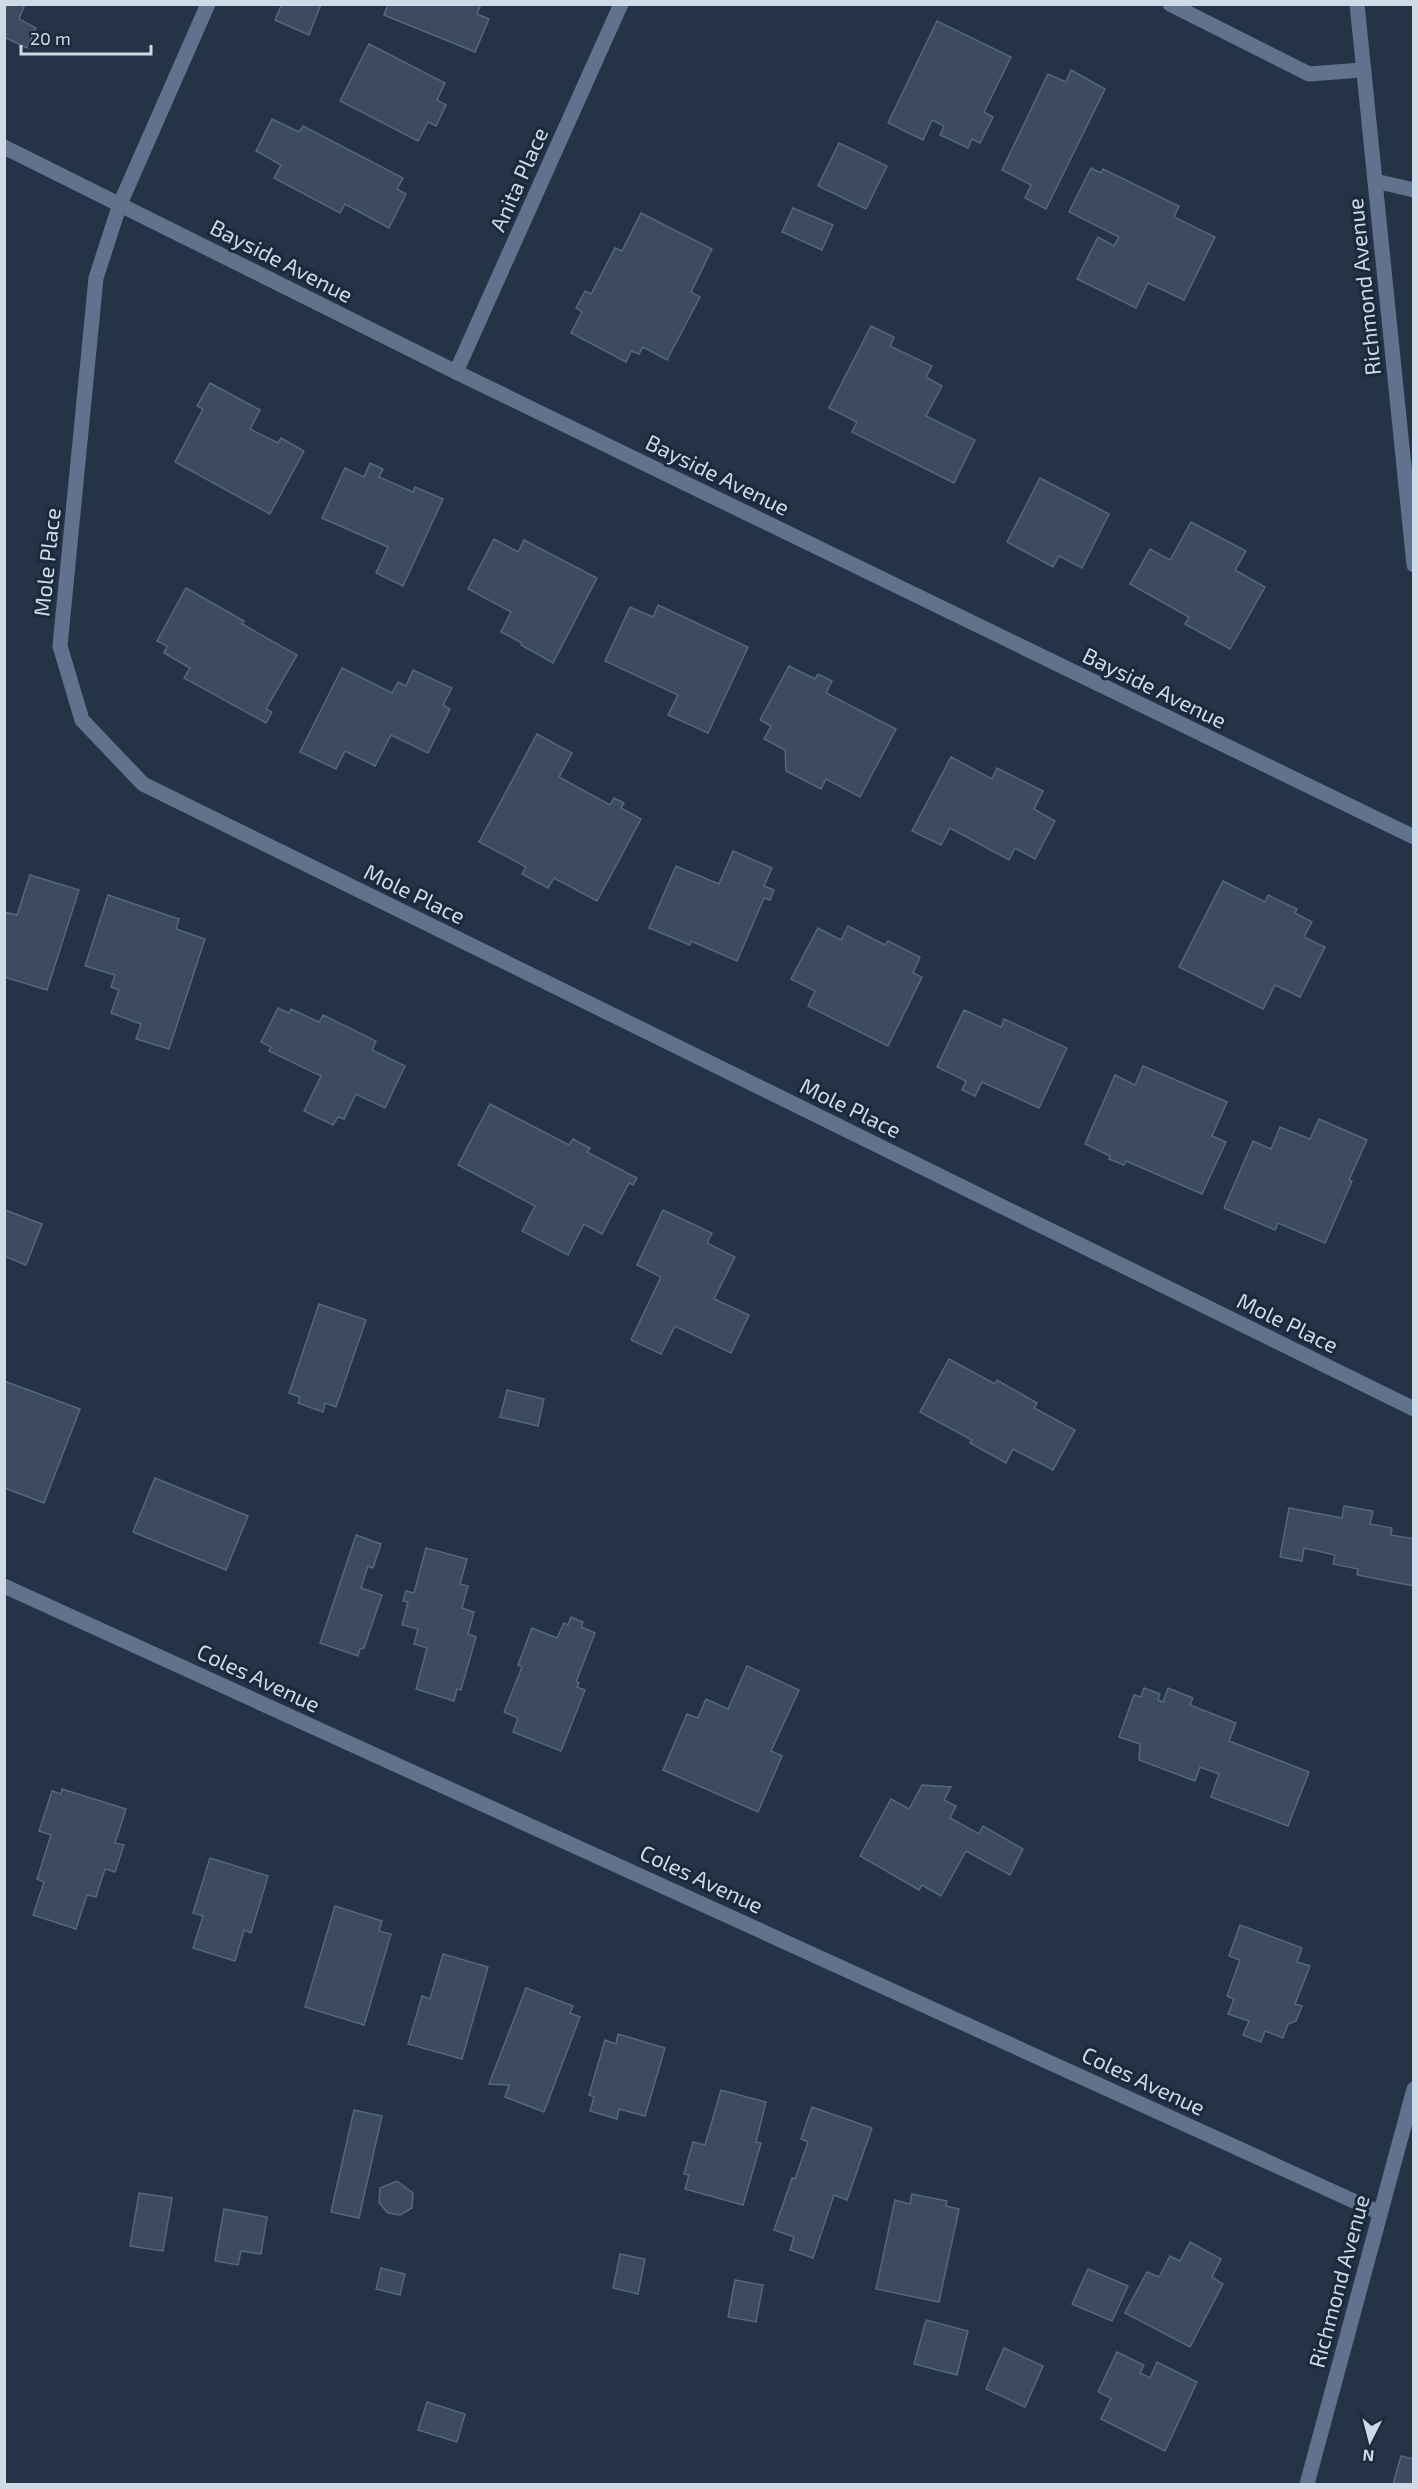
<svg xmlns="http://www.w3.org/2000/svg" width="1418" height="2489" font-family="'Exo 2',sans-serif">
  <style>
    .building { fill: #3c4b61; stroke: #56667d; stroke-width: 1.5 }
    .lines { fill: none; stroke-linecap: round; stroke-linejoin: round }
    .minor { stroke: #61738c; stroke-width: 15 }
    .labels { text-anchor: middle; dominant-baseline: central; stroke-width: 6; stroke-linejoin: round; paint-order: stroke }
    .street-label { font-size: 22px; fill: #d0d9e6; stroke: #1b293d }
  </style>
  <rect width="100%" height="100%" fill="#253347"/>
  <!-- building -->
  <g class="building">
    <path d="M 6,4 L 25,4 L 19,19 L 36,28 L 27,48 L 4,37 Z"/>
    <path d="M 282,4 L 321,4 L 309,35 L 275,20 Z"/>
    <path d="M 388,4 L 481,4 L 477,14 L 489,19 L 475,52 L 384,15 Z"/>
    <path d="M 937,21 L 1011,57 L 984,112 L 993,117 L 980,143 L 972,139 L 968,148 L 940,135 L 944,126 L 932,120 L 923,140 L 888,123 Z"/>
    <path d="M 369,44 L 445,83 L 437,100 L 446,105 L 436,126 L 428,122 L 418,141 L 340,101 Z"/>
    <path d="M 1071,70 L 1105,89 L 1046,209 L 1025,198 L 1031,185 L 1002,170 L 1048,74 L 1066,82 Z"/>
    <path d="M 272,119 L 299,132 L 303,126 L 403,178 L 397,189 L 406,194 L 389,228 L 345,204 L 340,213 L 274,178 L 281,165 L 256,151 Z"/>
    <path d="M 839,143 L 887,166 L 866,209 L 818,186 Z"/>
    <path d="M 1091,168 L 1101,173 L 1103,169 L 1179,206 L 1174,217 L 1215,237 L 1184,300 L 1148,283 L 1136,308 L 1077,279 L 1098,237 L 1114,246 L 1119,237 L 1069,212 Z"/>
    <path d="M 793,208 L 833,225 L 822,250 L 782,232 Z"/>
    <path d="M 641,213 L 712,249 L 691,292 L 700,297 L 667,360 L 643,347 L 639,354 L 631,351 L 626,362 L 571,333 L 582,312 L 576,308 L 585,291 L 591,294 L 615,248 L 622,251 Z"/>
    <path d="M 871,326 L 894,337 L 890,346 L 932,366 L 926,377 L 942,386 L 926,416 L 975,440 L 954,483 L 852,432 L 857,422 L 829,408 Z"/>
    <path d="M 210,383 L 260,410 L 250,429 L 278,443 L 281,438 L 304,451 L 270,514 L 175,462 L 203,409 L 197,406 Z"/>
    <path d="M 370,463 L 383,469 L 379,477 L 413,492 L 415,487 L 443,499 L 403,586 L 376,573 L 388,547 L 322,518 L 345,468 L 364,477 Z"/>
    <path d="M 1040,478 L 1109,514 L 1082,568 L 1059,556 L 1053,567 L 1007,542 Z"/>
    <path d="M 1191,522 L 1246,551 L 1235,570 L 1265,587 L 1230,649 L 1185,624 L 1189,617 L 1130,584 L 1150,549 L 1170,560 Z"/>
    <path d="M 494,539 L 518,552 L 524,540 L 597,578 L 553,663 L 521,645 L 522,643 L 501,632 L 511,612 L 468,589 Z"/>
    <path d="M 186,588 L 244,621 L 242,624 L 297,655 L 266,709 L 272,712 L 266,723 L 184,678 L 190,668 L 164,653 L 167,646 L 157,641 Z"/>
    <path d="M 658,605 L 748,647 L 708,733 L 668,715 L 678,695 L 605,661 L 630,607 L 653,617 Z"/>
    <path d="M 789,666 L 815,679 L 818,674 L 832,681 L 826,693 L 896,729 L 860,797 L 826,779 L 821,789 L 786,771 L 785,750 L 764,739 L 771,726 L 760,720 Z"/>
    <path d="M 342,668 L 392,693 L 398,682 L 406,686 L 413,670 L 452,688 L 443,705 L 450,709 L 428,753 L 391,735 L 375,766 L 345,751 L 336,769 L 300,752 Z"/>
    <path d="M 537,734 L 572,753 L 559,777 L 610,805 L 614,798 L 624,803 L 621,808 L 641,819 L 597,901 L 554,878 L 548,888 L 522,874 L 526,867 L 479,842 Z"/>
    <path d="M 951,757 L 992,779 L 997,768 L 1043,791 L 1034,809 L 1055,821 L 1035,859 L 1015,848 L 1009,860 L 950,828 L 941,845 L 912,831 Z"/>
    <path d="M 733,851 L 772,868 L 764,886 L 774,890 L 770,900 L 764,898 L 737,961 L 691,941 L 690,945 L 649,928 L 676,866 L 719,884 Z"/>
    <path d="M 30,875 L 79,890 L 47,990 L 4,977 L 4,912 L 17,915 Z"/>
    <path d="M 1223,881 L 1265,902 L 1268,895 L 1297,909 L 1295,913 L 1312,922 L 1304,937 L 1325,947 L 1300,997 L 1275,985 L 1263,1009 L 1179,967 Z"/>
    <path d="M 108,895 L 179,919 L 176,929 L 205,939 L 169,1049 L 136,1039 L 141,1024 L 111,1013 L 119,990 L 111,987 L 115,975 L 85,966 Z"/>
    <path d="M 848,926 L 885,945 L 888,941 L 920,957 L 913,973 L 922,977 L 888,1046 L 808,1006 L 815,991 L 791,979 L 818,928 L 841,940 Z"/>
    <path d="M 278,1008 L 289,1013 L 291,1009 L 319,1022 L 323,1015 L 376,1041 L 372,1050 L 405,1066 L 385,1108 L 356,1094 L 344,1119 L 338,1117 L 333,1125 L 304,1111 L 321,1076 L 269,1051 L 271,1047 L 261,1042 Z"/>
    <path d="M 964,1010 L 1001,1027 L 1004,1019 L 1067,1048 L 1039,1108 L 982,1082 L 975,1096 L 962,1090 L 966,1081 L 937,1067 Z"/>
    <path d="M 1143,1066 L 1227,1102 L 1212,1136 L 1226,1142 L 1202,1194 L 1126,1161 L 1124,1165 L 1109,1159 L 1110,1156 L 1085,1144 L 1115,1075 L 1135,1085 Z"/>
    <path d="M 490,1104 L 569,1145 L 573,1139 L 590,1148 L 587,1152 L 637,1178 L 633,1185 L 629,1183 L 602,1234 L 584,1224 L 568,1255 L 522,1231 L 535,1206 L 458,1165 Z"/>
    <path d="M 1319,1119 L 1367,1140 L 1349,1180 L 1352,1181 L 1325,1243 L 1278,1223 L 1275,1230 L 1224,1208 L 1253,1141 L 1271,1149 L 1280,1127 L 1310,1139 Z"/>
    <path d="M 5,1210 L 42,1224 L 26,1265 L 4,1256 Z"/>
    <path d="M 663,1210 L 712,1233 L 707,1243 L 735,1257 L 714,1299 L 749,1315 L 731,1353 L 675,1326 L 661,1354 L 631,1340 L 661,1277 L 637,1265 Z"/>
    <path d="M 319,1304 L 366,1320 L 336,1407 L 325,1403 L 323,1412 L 298,1403 L 300,1397 L 289,1393 Z"/>
    <path d="M 949,1359 L 995,1384 L 997,1380 L 1037,1403 L 1034,1408 L 1075,1430 L 1053,1470 L 1013,1449 L 1006,1463 L 970,1443 L 972,1440 L 920,1412 Z"/>
    <path d="M 4,1381 L 80,1409 L 44,1503 L 4,1488 Z"/>
    <path d="M 507,1390 L 544,1399 L 538,1426 L 500,1417 Z"/>
    <path d="M 155,1478 L 248,1516 L 226,1570 L 133,1532 Z"/>
    <path d="M 1344,1506 L 1373,1511 L 1370,1524 L 1392,1528 L 1391,1535 L 1414,1539 L 1414,1586 L 1357,1575 L 1358,1569 L 1333,1564 L 1335,1555 L 1304,1548 L 1302,1561 L 1280,1557 L 1289,1508 L 1342,1518 Z"/>
    <path d="M 356,1535 L 381,1544 L 373,1568 L 368,1566 L 361,1588 L 382,1595 L 364,1648 L 360,1649 L 358,1656 L 320,1643 Z"/>
    <path d="M 426,1548 L 467,1559 L 460,1584 L 468,1586 L 462,1608 L 474,1612 L 468,1634 L 476,1637 L 461,1690 L 457,1689 L 454,1701 L 416,1689 L 427,1648 L 414,1644 L 418,1629 L 402,1625 L 408,1602 L 403,1601 L 406,1591 L 414,1593 Z"/>
    <path d="M 571,1617 L 583,1622 L 581,1627 L 595,1633 L 576,1682 L 579,1683 L 577,1687 L 585,1690 L 561,1751 L 513,1732 L 518,1718 L 504,1712 L 522,1667 L 518,1665 L 532,1628 L 557,1638 L 564,1623 L 568,1625 Z"/>
    <path d="M 747,1666 L 799,1690 L 771,1751 L 782,1756 L 758,1812 L 663,1770 L 687,1714 L 698,1718 L 706,1699 L 728,1709 Z"/>
    <path d="M 1144,1688 L 1160,1694 L 1158,1700 L 1163,1702 L 1168,1688 L 1193,1698 L 1190,1705 L 1236,1723 L 1229,1741 L 1309,1772 L 1288,1826 L 1211,1797 L 1219,1774 L 1200,1767 L 1195,1781 L 1139,1760 L 1140,1744 L 1119,1737 L 1134,1695 L 1141,1697 Z"/>
    <path d="M 922,1785 L 951,1787 L 944,1800 L 956,1806 L 950,1818 L 979,1834 L 983,1826 L 1023,1849 L 1010,1875 L 966,1851 L 941,1896 L 922,1885 L 919,1890 L 860,1856 L 891,1799 L 909,1809 Z"/>
    <path d="M 62,1789 L 126,1809 L 115,1843 L 124,1845 L 115,1872 L 105,1869 L 96,1897 L 87,1895 L 76,1929 L 33,1915 L 44,1882 L 37,1879 L 51,1835 L 39,1831 L 52,1791 L 61,1794 Z"/>
    <path d="M 210,1858 L 268,1876 L 251,1933 L 244,1930 L 235,1961 L 193,1948 L 203,1916 L 193,1913 Z"/>
    <path d="M 335,1906 L 382,1921 L 379,1931 L 391,1934 L 364,2025 L 305,2007 Z"/>
    <path d="M 1240,1925 L 1302,1948 L 1297,1962 L 1310,1966 L 1295,2004 L 1302,2006 L 1296,2021 L 1288,2024 L 1283,2038 L 1265,2031 L 1261,2042 L 1243,2035 L 1249,2021 L 1228,2014 L 1234,1999 L 1227,1996 L 1240,1960 L 1229,1956 Z"/>
    <path d="M 443,1954 L 488,1967 L 462,2059 L 408,2044 L 422,1996 L 430,1999 Z"/>
    <path d="M 526,1988 L 573,2006 L 570,2013 L 580,2017 L 544,2112 L 505,2097 L 509,2085 L 489,2084 Z"/>
    <path d="M 618,2034 L 665,2048 L 645,2116 L 619,2109 L 617,2119 L 590,2111 L 594,2097 L 589,2095 L 605,2040 L 616,2044 Z"/>
    <path d="M 721,2090 L 766,2102 L 756,2142 L 761,2143 L 743,2205 L 685,2189 L 689,2175 L 684,2174 L 693,2142 L 705,2145 Z"/>
    <path d="M 812,2107 L 872,2128 L 847,2200 L 834,2195 L 813,2258 L 790,2250 L 794,2237 L 774,2230 L 792,2178 L 795,2179 L 808,2142 L 801,2139 Z"/>
    <path d="M 354,2110 L 382,2116 L 359,2218 L 331,2212 Z"/>
    <path d="M 397,2181 L 413,2193 L 412,2208 L 400,2215 L 388,2213 L 379,2203 L 380,2188 Z"/>
    <path d="M 139,2193 L 172,2198 L 163,2251 L 130,2246 Z"/>
    <path d="M 912,2194 L 947,2201 L 946,2206 L 959,2209 L 939,2302 L 876,2289 L 895,2200 L 910,2204 Z"/>
    <path d="M 224,2209 L 267,2217 L 261,2254 L 241,2251 L 238,2265 L 215,2261 Z"/>
    <path d="M 1190,2242 L 1221,2259 L 1212,2277 L 1223,2284 L 1190,2347 L 1125,2313 L 1147,2272 L 1159,2277 L 1170,2256 L 1180,2261 Z"/>
    <path d="M 620,2254 L 645,2259 L 638,2294 L 613,2288 Z"/>
    <path d="M 381,2268 L 405,2274 L 400,2295 L 376,2289 Z"/>
    <path d="M 1088,2269 L 1128,2286 L 1112,2321 L 1072,2304 Z"/>
    <path d="M 735,2280 L 763,2285 L 756,2322 L 728,2317 Z"/>
    <path d="M 926,2320 L 968,2331 L 957,2375 L 914,2364 Z"/>
    <path d="M 1004,2348 L 1043,2366 L 1025,2407 L 986,2389 Z"/>
    <path d="M 1117,2352 L 1144,2365 L 1140,2373 L 1150,2378 L 1157,2362 L 1197,2382 L 1165,2451 L 1101,2419 L 1111,2398 L 1098,2392 Z"/>
    <path d="M 427,2402 L 465,2414 L 457,2442 L 418,2430 Z"/>
    <path d="M 1401,2456 L 1414,2459 L 1414,2484 L 1393,2484 Z"/>
  </g>
  <g class="lines">
    <!-- minor -->
    <g class="minor">
      <path d="M 208,4 L 120,204 L 96,278 L 60,646 L 82,720 L 143,784 L 1414,1409"/>
      <path d="M 1170,4 L 1309,74 L 1362,70"/>
      <path d="M 1357,4 L 1414,565"/>
      <path d="M 4,147 L 456,372 L 1414,837"/>
      <path d="M 1375,181 L 1414,190"/>
      <path d="M 456,372 L 621,4"/>
      <path d="M 4,1586 L 1380,2213"/>
      <path d="M 1307,2484 L 1414,2089"/>
    </g>
  </g>
  <g class="labels">
    <!-- street labels -->
    <g class="street-label">
      <text transform="translate(518 179) rotate(-66)">Anita Place</text>
      <text transform="translate(282 260) rotate(27)">Bayside Avenue</text>
      <text transform="translate(1363 287) rotate(-96)">Richmond Avenue</text>
      <text transform="translate(718 474) rotate(26)">Bayside Avenue</text>
      <text transform="translate(46 562) rotate(-84)">Mole Place</text>
      <text transform="translate(1155 687) rotate(26)">Bayside Avenue</text>
      <text transform="translate(415 893) rotate(26)">Mole Place</text>
      <text transform="translate(851 1107) rotate(26)">Mole Place</text>
      <text transform="translate(1288 1322) rotate(26)">Mole Place</text>
      <text transform="translate(259 1677) rotate(25)">Coles Avenue</text>
      <text transform="translate(702 1878) rotate(25)">Coles Avenue</text>
      <text transform="translate(1144 2080) rotate(25)">Coles Avenue</text>
      <text transform="translate(1338 2281) rotate(-75)">Richmond Avenue</text>
    </g>
  </g>
  <!-- border -->
  <rect width="1418" height="2489" fill="none" stroke="#d0d9e6" stroke-width="12"/>
  <!-- north arrow -->
  <g transform="translate(1370 2441) rotate(186)" stroke="#1b293d" stroke-width="4.5" paint-order="stroke">
  <path d="M0-4.5L10 22L0 15L-10 22Z" fill="#d0d9e6"/>
  <text y="-9" font-size="16" font-weight="bold" text-anchor="middle" fill="#d0d9e6">N</text>
  </g>
  <!-- scale -->
  <path d="M21 45v9h130v-9" fill="none" stroke="#d0d9e6" stroke-width="3"/>
  <text x="30" y="45" font-size="18" fill="#d0d9e6" stroke="#1b293d" stroke-width="4.5" paint-order="stroke">20 m</text>
</svg>
